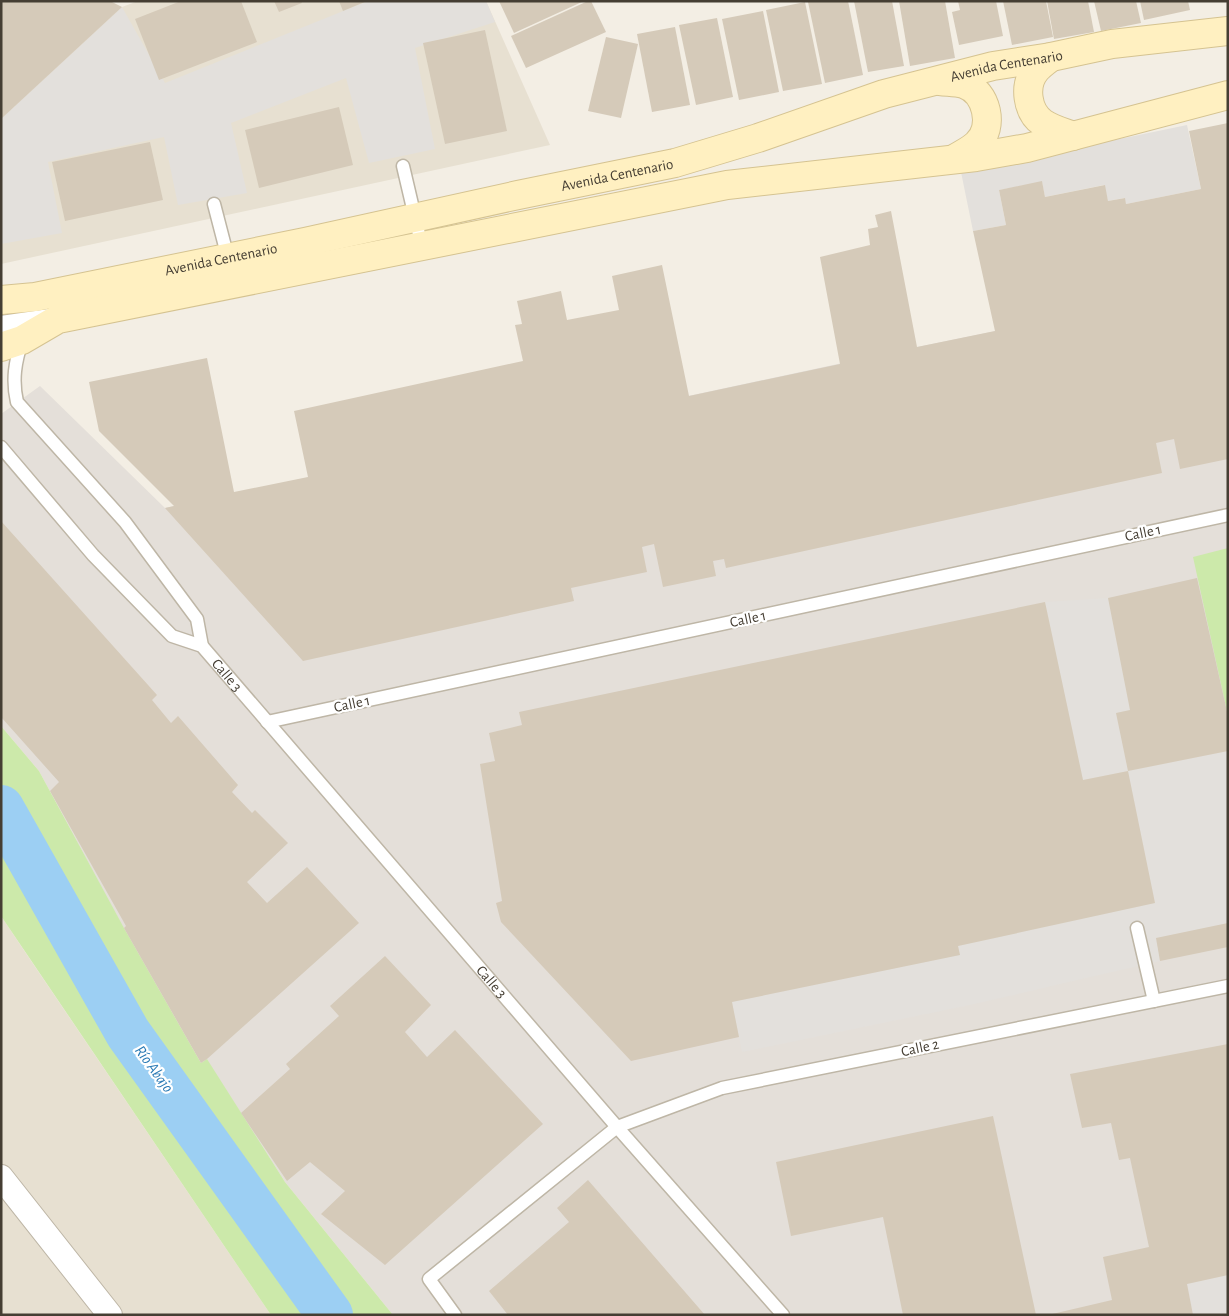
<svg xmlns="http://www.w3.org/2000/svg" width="1229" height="1316" font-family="'Alegreya Sans',sans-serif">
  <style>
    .residential { fill: #e7e0d1 }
    .industrial { fill: #e4dfd9 }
    .green { fill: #cce9aa }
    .parking { fill: #e3e0dc }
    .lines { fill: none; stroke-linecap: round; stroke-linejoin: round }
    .river { stroke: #9ccff3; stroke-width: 46 }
    .building { fill: #d5cab9 }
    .lane-casing { stroke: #beb6a6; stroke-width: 15 }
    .street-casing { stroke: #beb6a6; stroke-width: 26 }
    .secondary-casing { stroke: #d5c391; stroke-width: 30 }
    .lane { stroke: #fff; stroke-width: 12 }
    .street { stroke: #fff; stroke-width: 24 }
    .secondary { stroke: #fff0c1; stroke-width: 28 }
    .labels { text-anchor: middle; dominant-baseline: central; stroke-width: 4.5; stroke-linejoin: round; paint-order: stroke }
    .street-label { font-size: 15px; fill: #453e33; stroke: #fff }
    .water-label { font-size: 16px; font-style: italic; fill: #2979b4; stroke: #fff }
  </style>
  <rect width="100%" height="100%" fill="#f3eee4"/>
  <!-- residential -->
  <g class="residential">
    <path d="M 138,1 L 486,1 L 550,145 L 1,264 L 1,119 L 122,7 Z"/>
    <path d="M 1,916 L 23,949 L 271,1315 L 1,1315 Z"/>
  </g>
  <!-- industrial -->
  <path class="industrial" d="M 1228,284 L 1228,1315 L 393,1315 L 285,1182 L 207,1060 L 201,1063 L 122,925 L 39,771 L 1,726 L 1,414 L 40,386 L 165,508 L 917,347 Z"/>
  <!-- green -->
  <g class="green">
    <path d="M 1228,548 L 1228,716 L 1193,557 Z"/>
    <path d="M 1,726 L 39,771 L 124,928 L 201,1063 L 207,1059 L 285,1182 L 393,1315 L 271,1315 L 1,916 Z"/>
  </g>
  <!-- parking -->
  <g class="parking">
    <path d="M 368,1 L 486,1 L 495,22 L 415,48 L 435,149 L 369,163 L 346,78 L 231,123 L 247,193 L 178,205 L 164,137 L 48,162 L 62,233 L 1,244 L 1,119 L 122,7 L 165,83 Z"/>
    <path d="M 1187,125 L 1201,189 L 1126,204 L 1124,198 L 1108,201 L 1104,185 L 1045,197 L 1042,182 L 999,190 L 1006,225 L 973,231 L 961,172 Z"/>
    <path d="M 1108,598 L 1130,710 L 1117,713 L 1128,771 L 1228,751 L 1228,923 L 1156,938 L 1160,961 L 970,1005 L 742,1052 L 732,1002 L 959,955 L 958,946 L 1155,903 L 1128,771 L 1083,780 L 1045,602 Z"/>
    <path d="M 1228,1275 L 1228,1315 L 1193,1315 L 1187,1284 Z"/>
  </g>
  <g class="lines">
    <!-- river -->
    <path class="river" d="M 1,808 L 128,1033 L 330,1315"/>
  </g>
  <!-- building -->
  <g class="building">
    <path d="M 1,1 L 110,1 L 122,7 L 1,119 Z"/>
    <path d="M 181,1 L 241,1 L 257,42 L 159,80 L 135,19 Z"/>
    <path d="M 274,1 L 301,1 L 302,3 L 279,12 Z"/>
    <path d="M 339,1 L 367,1 L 343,11 Z"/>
    <path d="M 499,1 L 584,1 L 514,33 Z"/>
    <path d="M 588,1 L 591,1 L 606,32 L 526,68 L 511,36 Z"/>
    <path d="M 848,1 L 863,75 L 825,83 L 808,2 Z"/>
    <path d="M 854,1 L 892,1 L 904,66 L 868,72 Z"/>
    <path d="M 899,1 L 945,1 L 955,58 L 910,66 Z"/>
    <path d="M 958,1 L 996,1 L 1003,36 L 959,45 L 952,12 L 960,10 Z"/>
    <path d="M 1003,1 L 1046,1 L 1053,37 L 1012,45 Z"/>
    <path d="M 1047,1 L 1088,1 L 1094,32 L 1054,39 Z"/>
    <path d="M 1094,1 L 1136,1 L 1141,23 L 1101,31 Z"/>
    <path d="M 1140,1 L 1188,1 L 1190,10 L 1144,20 Z"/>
    <path d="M 805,2 L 822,84 L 783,91 L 766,10 Z"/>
    <path d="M 763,11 L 779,92 L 739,100 L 722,19 Z"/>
    <path d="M 717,18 L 733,97 L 696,105 L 679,25 Z"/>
    <path d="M 675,27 L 690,105 L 652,112 L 637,34 Z"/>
    <path d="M 485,30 L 507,131 L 445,144 L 423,43 Z"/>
    <path d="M 606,37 L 638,44 L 621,118 L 588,111 Z"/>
    <path d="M 339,107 L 353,165 L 259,188 L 245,130 Z"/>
    <path d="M 1228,123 L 1228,459 L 1180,469 L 1174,439 L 1156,443 L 1162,473 L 726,568 L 724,559 L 713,561 L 716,576 L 663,587 L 654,544 L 642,547 L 647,572 L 571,588 L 574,601 L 303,661 L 165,508 L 174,506 L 99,431 L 89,382 L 207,358 L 234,492 L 308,477 L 294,411 L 523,361 L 515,325 L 522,324 L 517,301 L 561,291 L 567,320 L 619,310 L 612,276 L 662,265 L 689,396 L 840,364 L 820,257 L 870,245 L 868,229 L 878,227 L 875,215 L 891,211 L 917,347 L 995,331 L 973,231 L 1006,225 L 999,190 L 1042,181 L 1045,197 L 1105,185 L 1108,201 L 1125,198 L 1126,204 L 1201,189 L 1189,131 Z"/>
    <path d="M 150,142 L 163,200 L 65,221 L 52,162 Z"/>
    <path d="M 1,521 L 157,695 L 152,700 L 171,723 L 178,716 L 238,785 L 232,792 L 252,813 L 255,810 L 288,843 L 247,882 L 267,903 L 307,867 L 359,923 L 207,1059 L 201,1063 L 124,928 L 126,926 L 50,791 L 59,782 L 1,717 Z"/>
    <path d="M 1197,578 L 1228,716 L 1228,751 L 1128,771 L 1116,713 L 1130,710 L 1108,598 Z"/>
    <path d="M 1045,602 L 1083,780 L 1128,771 L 1155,903 L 958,946 L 960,955 L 732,1002 L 739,1037 L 631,1061 L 501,922 L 496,903 L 502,901 L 480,764 L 495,761 L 489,733 L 522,725 L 519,712 Z"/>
    <path d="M 1228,923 L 1228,947 L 1160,961 L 1156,938 Z"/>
    <path d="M 385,956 L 431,1005 L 405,1032 L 427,1057 L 455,1030 L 543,1124 L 385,1265 L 321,1214 L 345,1191 L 310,1162 L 287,1181 L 241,1113 L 290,1069 L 286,1064 L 339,1016 L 330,1006 Z"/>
    <path d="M 1228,1044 L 1228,1275 L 1187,1284 L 1193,1315 L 1048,1315 L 1112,1300 L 1103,1257 L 1149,1247 L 1130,1158 L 1119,1160 L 1111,1123 L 1082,1128 L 1070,1074 Z"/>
    <path d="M 993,1116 L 1036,1315 L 903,1315 L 883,1217 L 791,1236 L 776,1162 Z"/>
    <path d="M 588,1180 L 705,1315 L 508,1315 L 489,1291 L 569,1222 L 557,1208 Z"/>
  </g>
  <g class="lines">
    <defs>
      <g id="lane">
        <path d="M 403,166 L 422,247"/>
        <path d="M 214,204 L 228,258"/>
        <path d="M 22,341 C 15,362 12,380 17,402 L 125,522 L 197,619 L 202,646"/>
        <path id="s1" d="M 1,447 L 93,555 L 172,636 L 202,646 L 617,1127 L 783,1315"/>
        <path d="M 267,722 L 1228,515"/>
        <path d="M 1137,928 L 1154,1001"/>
        <path d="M 455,1315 L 429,1279 L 617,1127 L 722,1088 L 1228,986"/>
      </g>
      <g id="street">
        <path d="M 1,328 L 51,321"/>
        <path d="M 1,1177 L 110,1315"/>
      </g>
      <g id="secondary">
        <path d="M 1051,57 C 1046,61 1040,65 1036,70 C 1023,85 1027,112 1043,123 C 1052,129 1063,132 1073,136"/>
        <path d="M 940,81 C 948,82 957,82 964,84 C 987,92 995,127 977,144 C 971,150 962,154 954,159"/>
        <path id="s2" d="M 1,300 L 35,297 L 305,242 L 518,195 L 675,163 L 758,138 L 884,94 L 993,66 L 1051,57 L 1112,44 L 1228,31"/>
        <path d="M 1,347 L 22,340 L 58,319 L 727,185 L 976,157 L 1027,148 L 1228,95"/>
      </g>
    </defs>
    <!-- lane casing -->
    <use href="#lane" class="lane-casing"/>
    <!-- street casing -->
    <use href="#street" class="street-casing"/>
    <!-- secondary casing -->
    <use href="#secondary" class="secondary-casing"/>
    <!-- lane -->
    <use href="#lane" class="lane"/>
    <!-- street -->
    <use href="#street" class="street"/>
    <!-- secondary -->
    <use href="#secondary" class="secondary"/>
  </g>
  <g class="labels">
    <!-- street labels -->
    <g class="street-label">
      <text stroke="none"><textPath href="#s2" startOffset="1034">Avenida Centenario</textPath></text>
      <text stroke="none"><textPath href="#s2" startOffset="629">Avenida Centenario</textPath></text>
      <text stroke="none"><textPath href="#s2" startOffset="224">Avenida Centenario</textPath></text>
      <text transform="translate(1143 533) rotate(-12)">Calle 1</text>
      <text transform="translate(748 619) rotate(-12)">Calle 1</text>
      <text stroke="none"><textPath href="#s1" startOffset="325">Calle 3</textPath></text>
      <text transform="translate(352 704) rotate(-12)">Calle 1</text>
      <text stroke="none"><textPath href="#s1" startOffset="730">Calle 3</textPath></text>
      <text transform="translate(920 1048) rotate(-12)">Calle 2</text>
    </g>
    <!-- water labels -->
    <g class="water-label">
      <text transform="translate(154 1069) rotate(54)">Río Abajo</text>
    </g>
  </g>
  <!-- border -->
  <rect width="1229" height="1316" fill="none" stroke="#453e33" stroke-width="5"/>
</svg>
